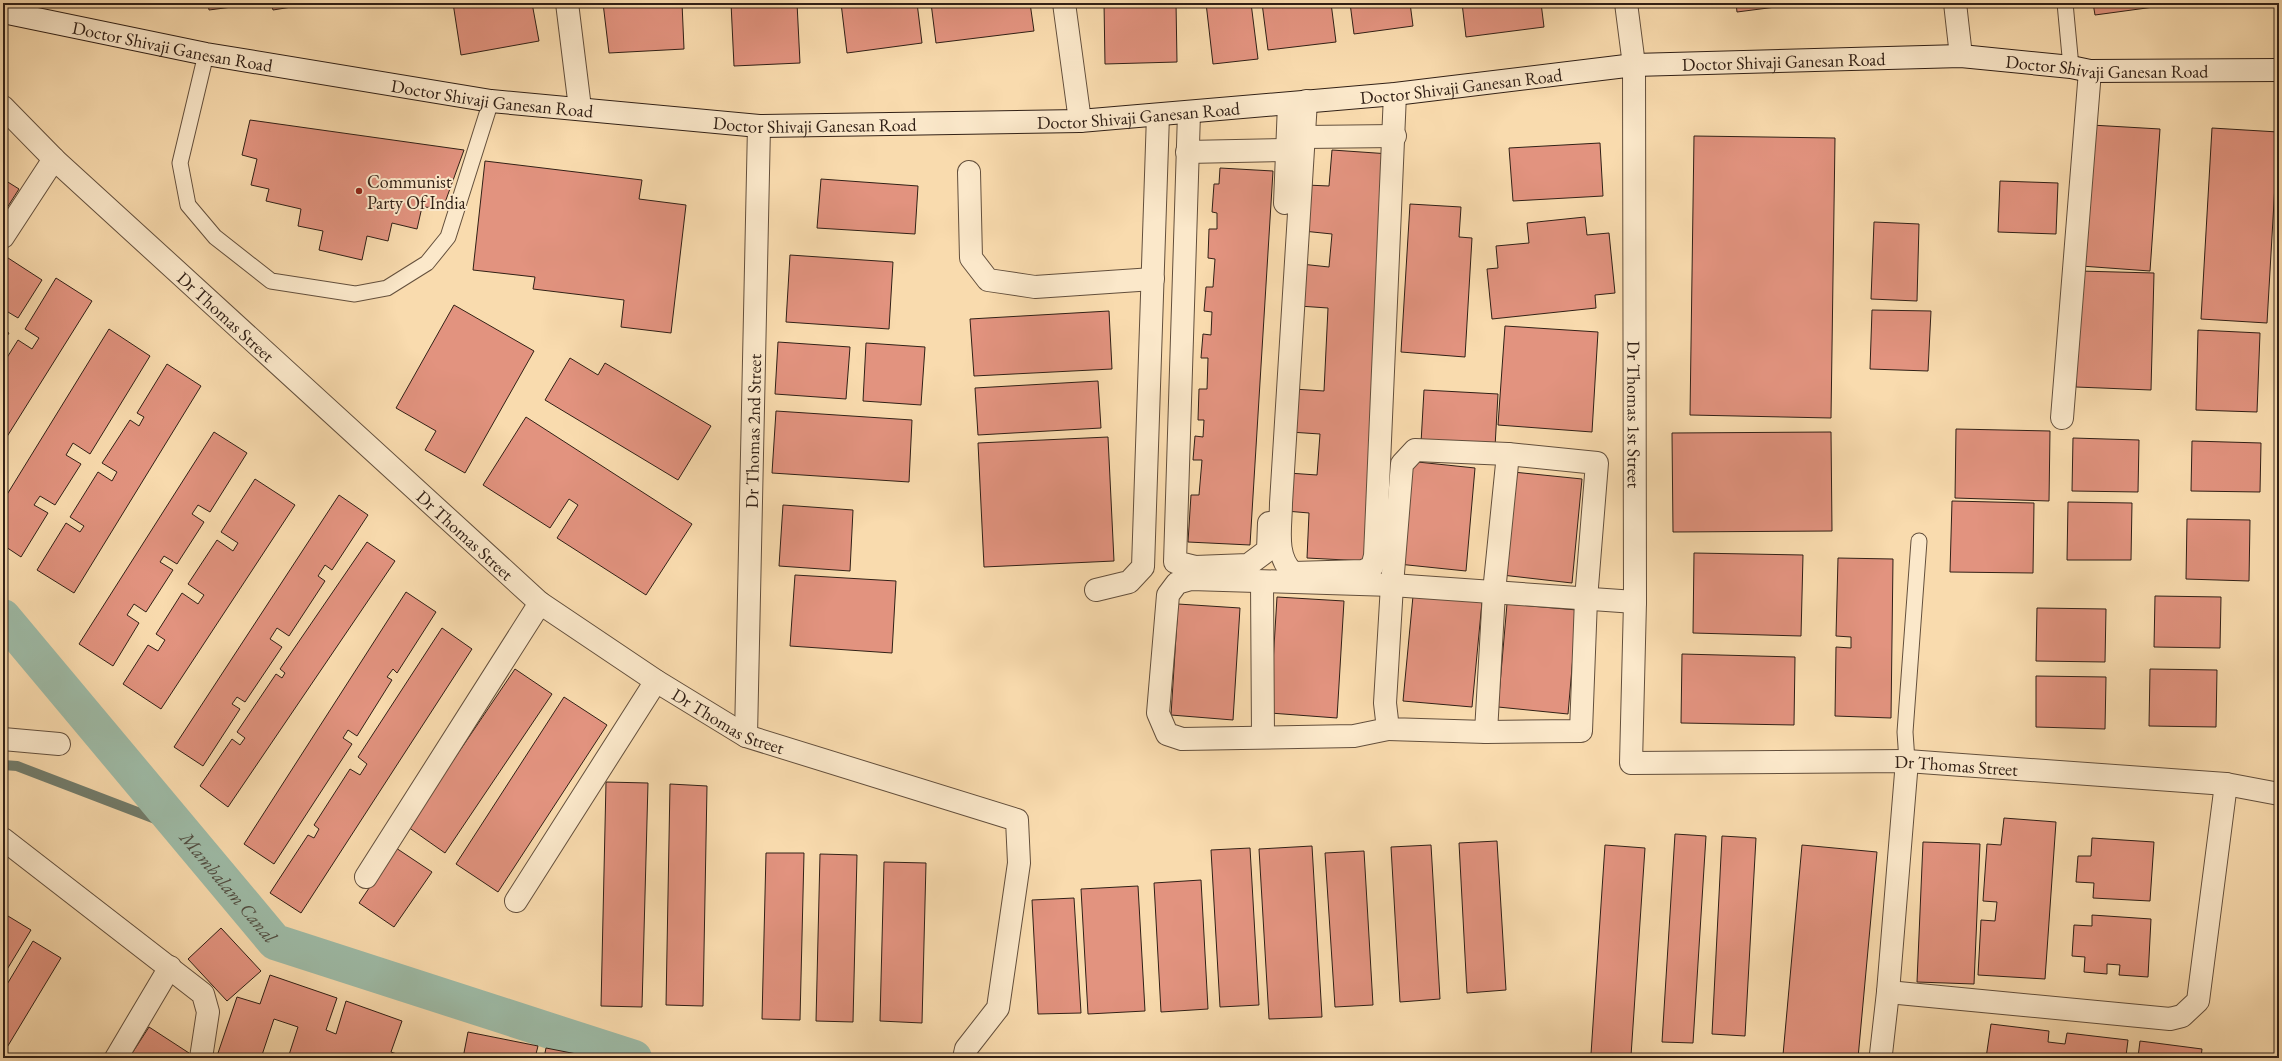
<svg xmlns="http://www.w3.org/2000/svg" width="2282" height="1061" font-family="'EB Garamond',serif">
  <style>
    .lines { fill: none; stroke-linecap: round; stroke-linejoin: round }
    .stream { stroke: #727d6d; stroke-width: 10 }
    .canal { stroke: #9ebba7; stroke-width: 36 }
    .building { fill: #e2937f; stroke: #312016 }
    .lane-casing { stroke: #634f3c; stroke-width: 17 }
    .street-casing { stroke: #634f3c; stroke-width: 24 }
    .secondary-casing { stroke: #312016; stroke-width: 24 }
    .lane { stroke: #fbe8ca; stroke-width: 15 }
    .street { stroke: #fbe8ca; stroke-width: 22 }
    .secondary { stroke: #fbe8ca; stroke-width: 22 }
    .poi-dot { fill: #8f2418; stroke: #fbe8ca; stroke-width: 1.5 }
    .labels { text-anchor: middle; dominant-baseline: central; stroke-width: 4; stroke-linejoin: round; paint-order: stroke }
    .street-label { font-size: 18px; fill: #312016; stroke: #fbe8ca }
    .poi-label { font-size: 18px; fill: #312016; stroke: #fbe8ca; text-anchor: start }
    .water-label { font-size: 19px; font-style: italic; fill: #524e42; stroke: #fbe8ca }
  </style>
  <rect width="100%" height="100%" fill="#f9dbae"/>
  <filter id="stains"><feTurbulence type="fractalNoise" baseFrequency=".005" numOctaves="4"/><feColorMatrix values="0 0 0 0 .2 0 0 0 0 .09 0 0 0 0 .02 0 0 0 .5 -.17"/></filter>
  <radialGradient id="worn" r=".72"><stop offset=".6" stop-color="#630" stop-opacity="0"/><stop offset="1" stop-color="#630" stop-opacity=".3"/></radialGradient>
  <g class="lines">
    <!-- stream -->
    <path class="stream" d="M 3,765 L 17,766 L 179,828"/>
    <!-- canal -->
    <path class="canal" id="s1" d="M 3,617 L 275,942 L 634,1058"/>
  </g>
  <!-- building -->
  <g class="building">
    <path d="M 208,3 L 255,3 L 255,4 L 209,10 Z"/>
    <path d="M 271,3 L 316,3 L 273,10 Z"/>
    <path d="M 453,3 L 532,3 L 539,41 L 461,55 Z"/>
    <path d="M 603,3 L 682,3 L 684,49 L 609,53 Z"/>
    <path d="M 731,3 L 797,3 L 800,63 L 734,66 Z"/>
    <path d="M 841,3 L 917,3 L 922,43 L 847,53 Z"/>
    <path d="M 931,3 L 1030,3 L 1034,31 L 936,43 Z"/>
    <path d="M 1104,3 L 1176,3 L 1177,62 L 1105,64 Z"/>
    <path d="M 1206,3 L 1251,3 L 1258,59 L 1213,64 Z"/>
    <path d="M 1262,3 L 1331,3 L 1336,42 L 1268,50 Z"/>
    <path d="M 1350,3 L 1410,3 L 1413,26 L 1354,34 Z"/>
    <path d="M 1462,3 L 1541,3 L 1544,27 L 1466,37 Z"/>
    <path d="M 1736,3 L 1807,3 L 1737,12 Z"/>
    <path d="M 1846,3 L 1875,3 L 1846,7 Z"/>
    <path d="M 2093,3 L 2176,3 L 2176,4 L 2095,15 Z"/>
    <path d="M 250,120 L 464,150 L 443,208 L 422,207 L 417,229 L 392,223 L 388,241 L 367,236 L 362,260 L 319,250 L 323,231 L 298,226 L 301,209 L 266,201 L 269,189 L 251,185 L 257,159 L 242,155 Z"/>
    <path d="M 2091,125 L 2160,129 L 2150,271 L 2081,266 Z"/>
    <path d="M 2212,128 L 2278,132 L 2267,323 L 2201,319 Z"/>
    <path d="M 1694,136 L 1835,138 L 1831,418 L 1690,415 Z"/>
    <path d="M 1600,143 L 1603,196 L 1513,201 L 1509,148 Z"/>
    <path d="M 1332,150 L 1390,154 L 1365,561 L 1307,558 L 1309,513 L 1286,511 L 1288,473 L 1317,475 L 1320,434 L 1290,432 L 1293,389 L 1324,391 L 1328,308 L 1299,306 L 1301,264 L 1329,267 L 1332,234 L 1303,231 L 1306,185 L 1329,186 Z"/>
    <path d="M 485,161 L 642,180 L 639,199 L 686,205 L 671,333 L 621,327 L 624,300 L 533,289 L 535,277 L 473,270 Z"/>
    <path d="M 1220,168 L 1273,171 L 1250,545 L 1188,542 L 1191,495 L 1199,495 L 1202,460 L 1193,460 L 1195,436 L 1203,437 L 1204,420 L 1198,420 L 1199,389 L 1207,389 L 1208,358 L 1201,358 L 1203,334 L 1211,335 L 1212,312 L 1204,311 L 1206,287 L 1213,287 L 1215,259 L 1208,258 L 1209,229 L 1217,229 L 1217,213 L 1212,212 L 1214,184 L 1219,184 Z"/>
    <path d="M 3,179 L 19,189 L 3,214 Z"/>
    <path d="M 821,179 L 918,186 L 915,234 L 817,228 Z"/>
    <path d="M 2000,181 L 2058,183 L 2056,234 L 1998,232 Z"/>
    <path d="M 1410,204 L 1461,207 L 1459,237 L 1472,238 L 1465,357 L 1401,352 Z"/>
    <path d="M 1585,217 L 1587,235 L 1609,233 L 1615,293 L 1595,295 L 1596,308 L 1492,319 L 1487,269 L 1498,268 L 1496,246 L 1529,243 L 1527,223 Z"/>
    <path d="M 1874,222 L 1919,224 L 1917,301 L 1871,299 Z"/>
    <path d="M 790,255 L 893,262 L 889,329 L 786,322 Z"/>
    <path d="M 5,256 L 42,280 L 18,318 L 3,309 L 3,259 Z"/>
    <path d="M 2079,271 L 2154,273 L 2151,390 L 2076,387 Z"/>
    <path d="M 56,278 L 92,301 L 3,443 L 3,394 L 5,390 L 3,389 L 3,364 L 18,340 L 32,349 L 39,338 L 25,329 Z"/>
    <path d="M 454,305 L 534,351 L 465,473 L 425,450 L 436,431 L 396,408 Z"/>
    <path d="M 1872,310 L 1931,311 L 1928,371 L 1870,369 Z"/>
    <path d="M 1109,311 L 1112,369 L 974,376 L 970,319 Z"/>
    <path d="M 1505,326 L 1598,332 L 1592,432 L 1498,425 Z"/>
    <path d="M 109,329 L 150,356 L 90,454 L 73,443 L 66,455 L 81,464 L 55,505 L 40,496 L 34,505 L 48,513 L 21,557 L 3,545 L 3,501 Z"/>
    <path d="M 3,330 L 9,333 L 3,343 Z"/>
    <path d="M 2198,330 L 2260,333 L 2257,412 L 2196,410 Z"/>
    <path d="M 778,342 L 850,347 L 846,399 L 775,394 Z"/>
    <path d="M 866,343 L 925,347 L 921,405 L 863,401 Z"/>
    <path d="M 570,358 L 598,375 L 605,363 L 711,426 L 678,480 L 545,400 Z"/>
    <path d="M 167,364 L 201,386 L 74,593 L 37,570 L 66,523 L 80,532 L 84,526 L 70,517 L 98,472 L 112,481 L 117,472 L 102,463 L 130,420 L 139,426 L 144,417 L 137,413 Z"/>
    <path d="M 1098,381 L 1101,428 L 978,435 L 975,388 Z"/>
    <path d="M 1424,390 L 1498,394 L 1495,447 L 1421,443 Z"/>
    <path d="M 776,411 L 912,420 L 909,482 L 772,473 Z"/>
    <path d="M 526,417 L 692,524 L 646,595 L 557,538 L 578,505 L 569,499 L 550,528 L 483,485 Z"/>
    <path d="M 1956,429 L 2050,431 L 2049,501 L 1955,498 Z"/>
    <path d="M 214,432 L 247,453 L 210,512 L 198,505 L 192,514 L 204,522 L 177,564 L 164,556 L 160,562 L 173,570 L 146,612 L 134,604 L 127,615 L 139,623 L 113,666 L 79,644 Z"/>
    <path d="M 1831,432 L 1832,531 L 1673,532 L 1672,433 Z"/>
    <path d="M 1108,437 L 1114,561 L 984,567 L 978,443 Z"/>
    <path d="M 2073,438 L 2139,440 L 2138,492 L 2072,491 Z"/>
    <path d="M 2192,441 L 2261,443 L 2260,492 L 2191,491 Z"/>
    <path d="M 1408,461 L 1475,468 L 1466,571 L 1398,564 Z"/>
    <path d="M 1513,472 L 1582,479 L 1572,583 L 1502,575 Z"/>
    <path d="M 255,479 L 295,505 L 161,709 L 123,684 L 148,645 L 158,651 L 165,640 L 156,634 L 182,593 L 198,604 L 204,595 L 188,584 L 217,540 L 233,551 L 238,543 L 221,532 Z"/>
    <path d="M 339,495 L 368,515 L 332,570 L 325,565 L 318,576 L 325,581 L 289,636 L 277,628 L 270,639 L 282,647 L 245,702 L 237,697 L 232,704 L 240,709 L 203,766 L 174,747 Z"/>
    <path d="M 1952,501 L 2034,503 L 2033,573 L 1950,572 Z"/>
    <path d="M 2068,502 L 2132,503 L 2131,560 L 2067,560 Z"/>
    <path d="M 783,505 L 853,510 L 850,571 L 779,566 Z"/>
    <path d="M 2187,519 L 2250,520 L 2249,581 L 2186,579 Z"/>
    <path d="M 367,542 L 395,561 L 228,807 L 200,786 L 232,739 L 240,745 L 245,738 L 237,732 L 276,674 L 282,678 L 285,673 L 280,669 Z"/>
    <path d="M 1694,553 L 1803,555 L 1801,636 L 1693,633 Z"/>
    <path d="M 1838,558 L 1893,559 L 1891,718 L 1835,716 L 1836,647 L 1851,648 L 1851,637 L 1836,636 Z"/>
    <path d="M 795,575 L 896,581 L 892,653 L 790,646 Z"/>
    <path d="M 406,592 L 436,612 L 397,673 L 393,669 L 387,677 L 392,680 L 357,736 L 348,730 L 343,738 L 352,744 L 274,864 L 244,844 Z"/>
    <path d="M 1413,596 L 1482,602 L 1472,707 L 1403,701 Z"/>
    <path d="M 2155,596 L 2221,597 L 2220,648 L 2154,647 Z"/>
    <path d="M 1277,597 L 1344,601 L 1337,718 L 1270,713 Z"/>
    <path d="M 1178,604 L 1240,608 L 1233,720 L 1171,715 Z"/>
    <path d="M 1507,604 L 1577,610 L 1568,714 L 1498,707 Z"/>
    <path d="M 2037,608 L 2106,609 L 2105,662 L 2036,661 Z"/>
    <path d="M 442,628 L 472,649 L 301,913 L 270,893 L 308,835 L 314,838 L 319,829 L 314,825 L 350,769 L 360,775 L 367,764 L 358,757 Z"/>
    <path d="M 1682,654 L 1795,657 L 1794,725 L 1681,723 Z"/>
    <path d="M 515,669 L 552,694 L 445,853 L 408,827 Z"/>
    <path d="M 2150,669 L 2217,670 L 2216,727 L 2149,726 Z"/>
    <path d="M 2036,676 L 2106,677 L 2105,729 L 2036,727 Z"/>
    <path d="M 564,697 L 607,725 L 498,892 L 456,864 Z"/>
    <path d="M 606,782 L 648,783 L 642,1007 L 601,1006 Z"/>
    <path d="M 670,784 L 707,786 L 703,1006 L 666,1005 Z"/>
    <path d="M 2004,818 L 2056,822 L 2045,979 L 1978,975 L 1981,920 L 1995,921 L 1997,902 L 1983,901 L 1987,844 L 2001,845 Z"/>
    <path d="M 1675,834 L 1706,836 L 1693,1043 L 1662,1042 Z"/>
    <path d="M 1722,836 L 1756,838 L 1745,1036 L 1712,1034 Z"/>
    <path d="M 2092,838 L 2154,842 L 2150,901 L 2093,898 L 2094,883 L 2076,882 L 2078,856 L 2091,856 Z"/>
    <path d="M 1497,841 L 1506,990 L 1467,993 L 1459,843 Z"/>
    <path d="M 1923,842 L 1980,844 L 1974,984 L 1917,982 Z"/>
    <path d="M 1431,845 L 1440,999 L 1400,1002 L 1391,847 Z"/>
    <path d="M 1605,845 L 1645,848 L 1631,1056 L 1591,1054 Z"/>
    <path d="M 1802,845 L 1877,852 L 1858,1058 L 1818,1058 L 1783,1055 Z"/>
    <path d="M 1312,846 L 1322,1017 L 1269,1019 L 1259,849 Z"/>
    <path d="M 396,848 L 432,872 L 394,927 L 359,903 Z"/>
    <path d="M 1250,848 L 1259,1005 L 1220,1007 L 1211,850 Z"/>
    <path d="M 1364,851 L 1373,1005 L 1335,1007 L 1325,853 Z"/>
    <path d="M 766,853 L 804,853 L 800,1020 L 762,1019 Z"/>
    <path d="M 820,854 L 857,855 L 853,1022 L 816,1021 Z"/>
    <path d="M 884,862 L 926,863 L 922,1023 L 880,1021 Z"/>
    <path d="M 1201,880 L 1208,1009 L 1161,1012 L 1154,883 Z"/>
    <path d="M 1138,886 L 1145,1011 L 1088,1014 L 1081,889 Z"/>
    <path d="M 1074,898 L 1081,1013 L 1038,1014 L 1032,900 Z"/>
    <path d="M 3,913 L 31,930 L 3,976 Z"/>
    <path d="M 2092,915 L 2151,919 L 2148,977 L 2119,975 L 2120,965 L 2107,964 L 2107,974 L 2084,972 L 2085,957 L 2072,956 L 2074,925 L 2092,926 Z"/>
    <path d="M 221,928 L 261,971 L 227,1001 L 188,959 Z"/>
    <path d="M 33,941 L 61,958 L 3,1054 L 3,991 Z"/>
    <path d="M 270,975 L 337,998 L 326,1030 L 336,1034 L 346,1001 L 402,1021 L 391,1052 L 408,1058 L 288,1058 L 298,1027 L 274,1019 L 261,1058 L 223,1058 L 217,1056 L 237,997 L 260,1004 Z"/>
    <path d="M 1991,1024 L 2049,1031 L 2048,1042 L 2065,1044 L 2067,1033 L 2128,1040 L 2126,1056 L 2138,1057 L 2140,1041 L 2202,1049 L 2201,1058 L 1986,1058 Z"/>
    <path d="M 149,1027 L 189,1053 L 186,1058 L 129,1058 Z"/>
    <path d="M 468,1032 L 538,1046 L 535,1058 L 463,1058 Z"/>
    <path d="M 546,1048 L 597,1058 L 544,1058 Z"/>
    <path d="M 438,1054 L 457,1058 L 437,1058 Z"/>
  </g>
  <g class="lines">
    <defs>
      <g id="lane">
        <path d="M 2065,3 L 2071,67"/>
        <path d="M 206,54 L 180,163 L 188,205 L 215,237 L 271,281 L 355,294 L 387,288 L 427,263 L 448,237 L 491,101"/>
        <path d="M 1907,761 L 1905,732 L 1919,541"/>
      </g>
      <g id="street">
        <path d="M 567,3 L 580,108"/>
        <path d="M 1064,3 L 1080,121"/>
        <path id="s2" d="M 1626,3 L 1634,65 L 1635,602 L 1631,763 L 1907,761 L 2226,784 L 2279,794"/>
        <path d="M 1955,3 L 1961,56"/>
        <path d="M 1306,101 L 1281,503 C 1281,526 1274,556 1293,573 L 1363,571 L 1372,567 L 1375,556 L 1395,94"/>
        <path id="s3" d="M 3,107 L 54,159 L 540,603 L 656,681 L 746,736 L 1017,820 L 1019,863 L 998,1008 L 966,1049 L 964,1058"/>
        <path d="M 1189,113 L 1175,562 L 1195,567 L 1248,565 L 1268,550 L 1269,523"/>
        <path d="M 1304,137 L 1395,136"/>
        <path d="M 1187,152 L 1287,150"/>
        <path d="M 969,172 L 971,258 L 988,280 L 1035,287 L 1153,279"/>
        <path d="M 1285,203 L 1289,104"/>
        <path d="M 3,237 L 54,159"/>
        <path d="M 2062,418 L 2090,71"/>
        <path d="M 1415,450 L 1508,454 L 1597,463 L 1586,599 L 1581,731 L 1486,732 L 1388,729 L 1385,703 L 1392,585 L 1402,464 Z"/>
        <path d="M 1262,582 L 1263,737"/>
        <path d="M 1096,590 L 1129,582 L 1143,567 L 1158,115"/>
        <path d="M 1388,729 L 1354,736 L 1182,739 L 1167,734 L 1158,713 L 1168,595 L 1177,583 L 1191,579 L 1392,585 L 1635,602"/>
        <path d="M 1486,732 L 1494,592 L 1508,454"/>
        <path id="s4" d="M 746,736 L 759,126"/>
        <path d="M 3,739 L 59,744"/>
        <path d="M 3,839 L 203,994 L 208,1012 L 201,1058"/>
        <path d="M 366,877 L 540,603"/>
        <path d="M 516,901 L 656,681"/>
        <path d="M 1888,992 L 2170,1019 L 2182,1016 L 2198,1001 L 2226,784"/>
        <path d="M 1881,1054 L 1888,992 L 1907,761"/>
        <path d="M 116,1058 L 170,967"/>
      </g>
      <g id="secondary">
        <path id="s5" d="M 3,12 L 206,54 L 491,101 L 759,126 L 1080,121 L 1395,94 L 1634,65 L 1961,56 L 2071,67 L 2090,71 L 2279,70"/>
      </g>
    </defs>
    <!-- lane casing -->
    <use href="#lane" class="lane-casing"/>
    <!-- street casing -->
    <use href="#street" class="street-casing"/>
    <!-- secondary casing -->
    <use href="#secondary" class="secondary-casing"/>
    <!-- lane -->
    <use href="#lane" class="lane"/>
    <!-- street -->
    <use href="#street" class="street"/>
    <!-- secondary -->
    <use href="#secondary" class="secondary"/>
  </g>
  <!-- markers -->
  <circle class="poi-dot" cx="359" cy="191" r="4"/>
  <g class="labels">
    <!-- street labels -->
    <g class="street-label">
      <text stroke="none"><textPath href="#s5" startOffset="173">Doctor Shivaji Ganesan Road</textPath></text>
      <text stroke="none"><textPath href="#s5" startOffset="1793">Doctor Shivaji Ganesan Road</textPath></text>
      <text stroke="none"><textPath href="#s5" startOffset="2117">Doctor Shivaji Ganesan Road</textPath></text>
      <text stroke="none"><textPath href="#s5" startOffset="1469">Doctor Shivaji Ganesan Road</textPath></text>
      <text stroke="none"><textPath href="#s5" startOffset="497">Doctor Shivaji Ganesan Road</textPath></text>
      <text stroke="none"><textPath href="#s5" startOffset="1145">Doctor Shivaji Ganesan Road</textPath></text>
      <text stroke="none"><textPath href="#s5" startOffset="821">Doctor Shivaji Ganesan Road</textPath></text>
      <text stroke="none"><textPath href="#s3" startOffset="306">Dr Thomas Street</textPath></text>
      <text stroke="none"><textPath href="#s2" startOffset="412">Dr Thomas 1st Street</textPath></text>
      <text stroke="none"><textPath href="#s4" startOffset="305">Dr Thomas 2nd Street</textPath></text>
      <text stroke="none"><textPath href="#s3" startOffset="630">Dr Thomas Street</textPath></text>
      <text stroke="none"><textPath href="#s3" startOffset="954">Dr Thomas Street</textPath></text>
      <text stroke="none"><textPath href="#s2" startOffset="1086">Dr Thomas Street</textPath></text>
    </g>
    <!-- poi labels -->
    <g class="poi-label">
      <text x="367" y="181">Communist<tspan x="367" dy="21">Party Of India</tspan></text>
    </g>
    <!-- water labels -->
    <g class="water-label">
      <text stroke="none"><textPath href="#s1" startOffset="352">Mambalam Canal</textPath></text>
    </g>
  </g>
  <!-- margin -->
  <rect width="2282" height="1061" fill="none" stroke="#f9dbae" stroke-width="16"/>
  <rect x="4" y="4" width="2274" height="1053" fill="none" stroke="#312016" stroke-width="2"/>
  <rect x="8" y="8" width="2266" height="1045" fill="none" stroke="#312016"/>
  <rect width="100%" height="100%" filter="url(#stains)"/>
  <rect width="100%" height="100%" fill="url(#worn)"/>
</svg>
